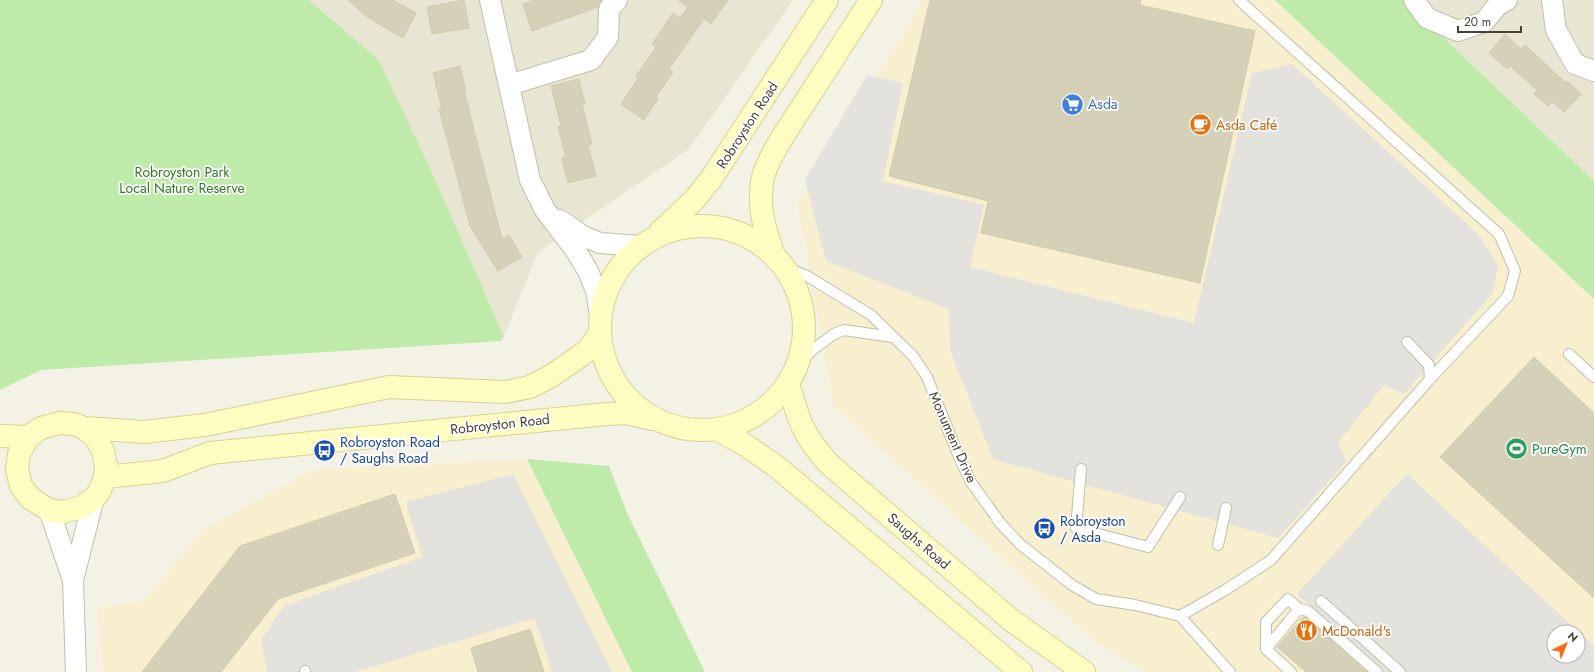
<svg xmlns="http://www.w3.org/2000/svg" width="1594" height="672" font-family="Jost,sans-serif">
  <style>
    .residential { fill: #e8e6d2 }
    .commercial { fill: #f7efcd; fill-rule: evenodd }
    .green { fill: #beebaa }
    .parking { fill: #e3e2dd; fill-rule: evenodd }
    .building { fill: #d5d1b9; stroke: #d1cbab }
    .lines { fill: none; stroke-linecap: round; stroke-linejoin: round }
    .lane-casing { stroke: #c2bfa9; stroke-width: 12 }
    .street-casing { stroke: #c2bfa9; stroke-width: 22 }
    .secondary-casing { stroke: #d6d390; stroke-width: 24 }
    .lane { stroke: #fff; stroke-width: 10 }
    .street { stroke: #fff; stroke-width: 20 }
    .secondary { stroke: #fffec2; stroke-width: 22 }
    .labels { text-anchor: middle; dominant-baseline: central; stroke-width: 3.5; stroke-linejoin: round; paint-order: stroke }
    .shop-label { font-size: 14px; fill: #366cbe; stroke: #fff; text-anchor: start }
    .street-label { font-size: 14px; fill: #464333; stroke: #fff }
    .food-label { font-size: 14px; fill: #c56008; stroke: #fff; text-anchor: start }
    .park-label { font-size: 14px; fill: #307b23; stroke: #fff }
    .transit-label { font-size: 14px; fill: #164399; stroke: #fff; text-anchor: start }
    .leisure-label { font-size: 14px; fill: #27864d; stroke: #fff; text-anchor: start }
  </style>
  <rect width="100%" height="100%" fill="#f3f2e4"/>
  <!-- residential -->
  <g class="residential">
    <path d="M 309,0 L 793,0 L 689,149 L 538,252 L 502,341 L 379,60 Z"/>
    <path d="M 1404,0 L 1594,0 L 1594,181 Z"/>
  </g>
  <!-- commercial -->
  <g class="commercial">
    <path d="M 924,0 L 1275,0 L 1594,299 L 1594,672 L 1144,672 L 1089,637 L 834,407 L 798,203 ZM 1554,632 L 1578,632 L 1578,656 L 1554,656 Z"/>
    <path d="M 527,459 L 632,672 L 103,672 L 98,608 L 142,602 L 204,529 L 313,470 Z"/>
  </g>
  <!-- green -->
  <g class="green">
    <path d="M 0,0 L 309,0 L 379,60 L 433,175 L 504,337 L 501,338 L 502,341 L 41,370 L 0,390 Z"/>
    <path d="M 1275,0 L 1404,0 L 1594,181 L 1594,299 Z"/>
    <path d="M 527,459 L 609,466 L 627,513 L 705,672 L 632,672 Z"/>
  </g>
  <!-- parking -->
  <g class="parking">
    <path d="M 1292,64 L 1480,236 L 1498,267 L 1493,293 L 1404,394 L 1384,385 L 1338,443 L 1346,462 L 1278,538 L 993,459 L 950,350 L 949,309 L 826,261 L 805,180 L 867,75 L 903,83 L 883,181 L 984,205 L 970,267 L 1194,323 L 1252,73 Z"/>
    <path d="M 513,474 L 612,672 L 552,672 L 535,618 L 355,672 L 268,672 L 267,671 L 261,640 L 284,606 L 422,557 L 406,502 Z"/>
    <path d="M 1407,474 L 1594,646 L 1594,672 L 1383,672 L 1297,594 ZM 1554,632 L 1578,632 L 1578,656 L 1554,656 Z"/>
  </g>
  <!-- building -->
  <g class="building">
    <path d="M 348,0 L 393,0 L 416,13 L 403,38 L 367,17 Z"/>
    <path d="M 464,0 L 469,28 L 432,34 L 427,7 Z"/>
    <path d="M 535,0 L 602,0 L 598,7 L 532,31 L 523,4 Z"/>
    <path d="M 678,0 L 728,0 L 711,24 L 704,19 L 669,69 L 673,72 L 656,97 L 658,99 L 644,120 L 621,104 L 638,78 L 636,76 L 656,47 L 652,44 L 673,13 L 680,18 L 688,7 Z"/>
    <path d="M 930,0 L 1141,0 L 1140,5 L 1255,31 L 1200,283 L 981,233 L 988,201 L 889,176 Z"/>
    <path d="M 1505,34 L 1521,49 L 1525,45 L 1566,83 L 1567,81 L 1581,94 L 1564,112 L 1552,102 L 1548,106 L 1534,94 L 1537,90 L 1510,66 L 1507,69 L 1489,53 Z"/>
    <path d="M 460,66 L 466,91 L 464,91 L 502,239 L 509,235 L 522,257 L 498,271 L 470,226 L 439,109 L 442,109 L 433,73 Z"/>
    <path d="M 579,79 L 585,104 L 582,104 L 592,144 L 588,145 L 596,176 L 568,183 L 562,158 L 566,157 L 558,127 L 561,126 L 551,86 Z"/>
    <path d="M 1534,357 L 1594,413 L 1594,598 L 1440,457 Z"/>
    <path d="M 395,494 L 415,553 L 278,599 L 221,672 L 142,672 L 240,546 Z"/>
    <path d="M 1303,617 L 1305,617 L 1367,672 L 1306,672 L 1277,647 Z"/>
    <path d="M 530,629 L 544,672 L 478,672 L 471,648 Z"/>
  </g>
  <g class="lines">
    <defs>
      <g id="lane">
        <path d="M 1239,0 L 1499,234 L 1515,271 L 1508,296 L 1430,379"/>
        <path d="M 783,266 L 807,276 L 871,315 L 913,356 L 927,377 L 959,457 L 971,482 L 1001,524 L 1021,545 L 1072,585 L 1096,599 L 1135,605 L 1180,616 L 1230,672"/>
        <path d="M 1569,354 L 1594,377"/>
        <path d="M 795,371 L 811,351 L 834,334 L 844,330 L 892,337"/>
        <path d="M 1081,469 L 1076,528 L 1148,547 L 1180,497"/>
        <path d="M 1218,545 L 1226,508"/>
        <path d="M 1321,601 L 1400,672"/>
        <path d="M 1180,616 L 1227,589 L 1271,560 L 1430,379 L 1429,365 L 1407,342"/>
        <path d="M 1266,649 L 1266,622 L 1288,599 L 1299,609"/>
        <path d="M 305,671 L 305,672"/>
        <path d="M 1291,672 L 1266,649 L 1299,609 L 1308,611 L 1377,672"/>
      </g>
      <g id="street">
        <path d="M 490,0 L 530,180 L 545,210 L 576,251 L 588,271 L 596,291 L 600,315"/>
        <path d="M 1414,0 L 1427,18 L 1458,31 L 1484,22 L 1497,6 L 1507,0"/>
        <path d="M 1552,0 L 1556,30 L 1575,64 L 1594,71"/>
        <path d="M 509,85 L 591,60 L 608,37 L 609,9 L 617,0"/>
        <path d="M 560,220 L 583,236 L 600,243 L 640,246"/>
        <path d="M 49,510 L 73,580"/>
        <path d="M 76,672 L 73,580 L 94,498"/>
      </g>
      <g id="secondary">
        <circle cx="702" cy="328" r="102"/>
        <path d="M 660,232 L 695,199 L 711,179 L 827,0"/>
        <path d="M 774,256 C 765,229 758,211 762,182 C 765,161 790,125 802,107 C 825,71 848,36 871,0"/>
        <path d="M 788,383 C 799,421 803,436 830,465 L 1011,620 L 1084,672"/>
        <path d="M 84,428 L 96,438 L 103,451 L 106,466 L 105,477 L 99,492 L 94,498 L 82,507 L 63,512 L 49,510 L 30,498 L 21,486 L 17,470 L 19,454 L 28,437 L 41,428 L 59,423 L 74,424 L 84,428 L 144,432 L 205,425 L 389,387 L 505,392 L 530,387 L 551,376 L 580,356 L 589,349 L 600,333"/>
        <path d="M 716,429 L 744,444 L 777,467 L 1021,672"/>
        <path d="M 0,436 L 28,437"/>
        <path d="M 105,477 L 163,471 L 210,453 L 607,414 L 626,413 L 652,419"/>
      </g>
    </defs>
    <!-- lane casing -->
    <use href="#lane" class="lane-casing"/>
    <!-- street casing -->
    <use href="#street" class="street-casing"/>
    <!-- secondary casing -->
    <use href="#secondary" class="secondary-casing"/>
    <!-- lane -->
    <use href="#lane" class="lane"/>
    <!-- street -->
    <use href="#street" class="street"/>
    <!-- secondary -->
    <use href="#secondary" class="secondary"/>
  </g>
  <!-- icons -->
  <defs>
    <symbol id="supermarket-disc" viewBox="-11 -11 22 22"><circle r="9.5" fill="#3f7fe0" stroke="#fff"/><path d="M-6-5.5h2.5l.6 2H6L4.5 2H-2.5L-4.4-4H-6ZM-1.5 3.2a1.3 1.3 0 1 0 .1 0ZM3 3.2a1.3 1.3 0 1 0 .1 0Z" fill="#fff"/></symbol>
    <symbol id="cafe-disc" viewBox="-11 -11 22 22"><circle r="9.5" fill="#e8710a" stroke="#fff"/><path d="M-5.5-4.5H6V0H3Q3 3.5 0 3.5H-2.5Q-5.5 3.5-5.5 0ZM3-3.2v2h1.7v-2ZM-6 4.5H4V6H-6Z" fill="#fff"/></symbol>
    <symbol id="stadium-disc" viewBox="-11 -11 22 22"><circle r="9.5" fill="#2e9e5b" stroke="#fff"/><path d="M0-5a6.5 5 0 1 0 0 10a6.5 5 0 1 0 0-10ZM-3.5-1.8h7v3.6h-7Z" fill="#fff"/></symbol>
    <symbol id="bus-disc" viewBox="-11 -11 22 22"><circle r="9.5" fill="#1a4fb4" stroke="#fff"/><path d="M-5-6H5V4H4V6H2V4H-2V6H-4V4H-5ZM-3.5-4V0h7V-4ZM-3.5 1.2v1.5H-2V1.2ZM2 1.2v1.5H3.5V1.2Z" fill="#fff"/></symbol>
    <symbol id="restaurant-disc" viewBox="-11 -11 22 22"><circle r="9.5" fill="#e8710a" stroke="#fff"/><path d="M-5-6h1v4h1v-4h1v4h1v-4h1v5L-1.5 .5V6h-2V.5L-5-1ZM5-6V6H3V1.5H1.5Q1.5-4 5-6Z" fill="#fff"/></symbol>
  </defs>
  <g fill-rule="evenodd">
    <use href="#supermarket-disc" x="1060" y="92" width="25" height="25"/>
    <use href="#cafe-disc" x="1188" y="112" width="25" height="25"/>
    <use href="#stadium-disc" x="1504" y="436" width="25" height="25"/>
    <use href="#bus-disc" x="312" y="438" width="25" height="25"/>
    <use href="#bus-disc" x="1032" y="516" width="25" height="25"/>
    <use href="#restaurant-disc" x="1294" y="618" width="25" height="25"/>
  </g>
  <g class="labels">
    <!-- shop labels -->
    <g class="shop-label">
      <text x="1088" y="104">Asda</text>
    </g>
    <!-- street labels -->
    <g class="street-label">
      <text transform="translate(747 125) rotate(-57)">Robroyston Road</text>
      <text transform="translate(500 424) rotate(-6)">Robroyston Road</text>
      <text transform="translate(953 437) rotate(66)">Monument Drive</text>
      <text transform="translate(919 541) rotate(41)">Saughs Road</text>
    </g>
    <!-- food labels -->
    <g class="food-label">
      <text x="1216" y="125">Asda Café</text>
      <text x="1322" y="631">McDonald's</text>
    </g>
    <!-- park labels -->
    <g class="park-label">
      <text x="182" y="172">Robroyston Park<tspan x="182" dy="16">Local Nature Reserve</tspan></text>
    </g>
    <!-- transit labels -->
    <g class="transit-label">
      <text x="340" y="442">Robroyston Road<tspan x="340" dy="16">/ Saughs Road</tspan></text>
      <text x="1060" y="521">Robroyston<tspan x="1060" dy="16">/ Asda</tspan></text>
    </g>
    <!-- leisure labels -->
    <g class="leisure-label">
      <text x="1532" y="449">PureGym</text>
    </g>
  </g>
  <!-- north arrow -->
  <g transform="translate(1566 644) rotate(43)"><circle r="19" fill="#ffffff" stroke="#b5b4ad"/>
  <path d="M0-3L7 15L0 10L-7 15Z" fill="#ff6a0f"/>
  <text y="-6" font-size="11" font-weight="bold" text-anchor="middle" fill="#464333">N</text>
  </g>
  <!-- scale -->
  <path d="M1458 26v6h63v-6" fill="none" stroke="#464333" stroke-width="2"/>
  <text x="1464" y="26" font-size="12" fill="#464333" stroke="#ffffff" stroke-width="3" paint-order="stroke">20 m</text>
</svg>
